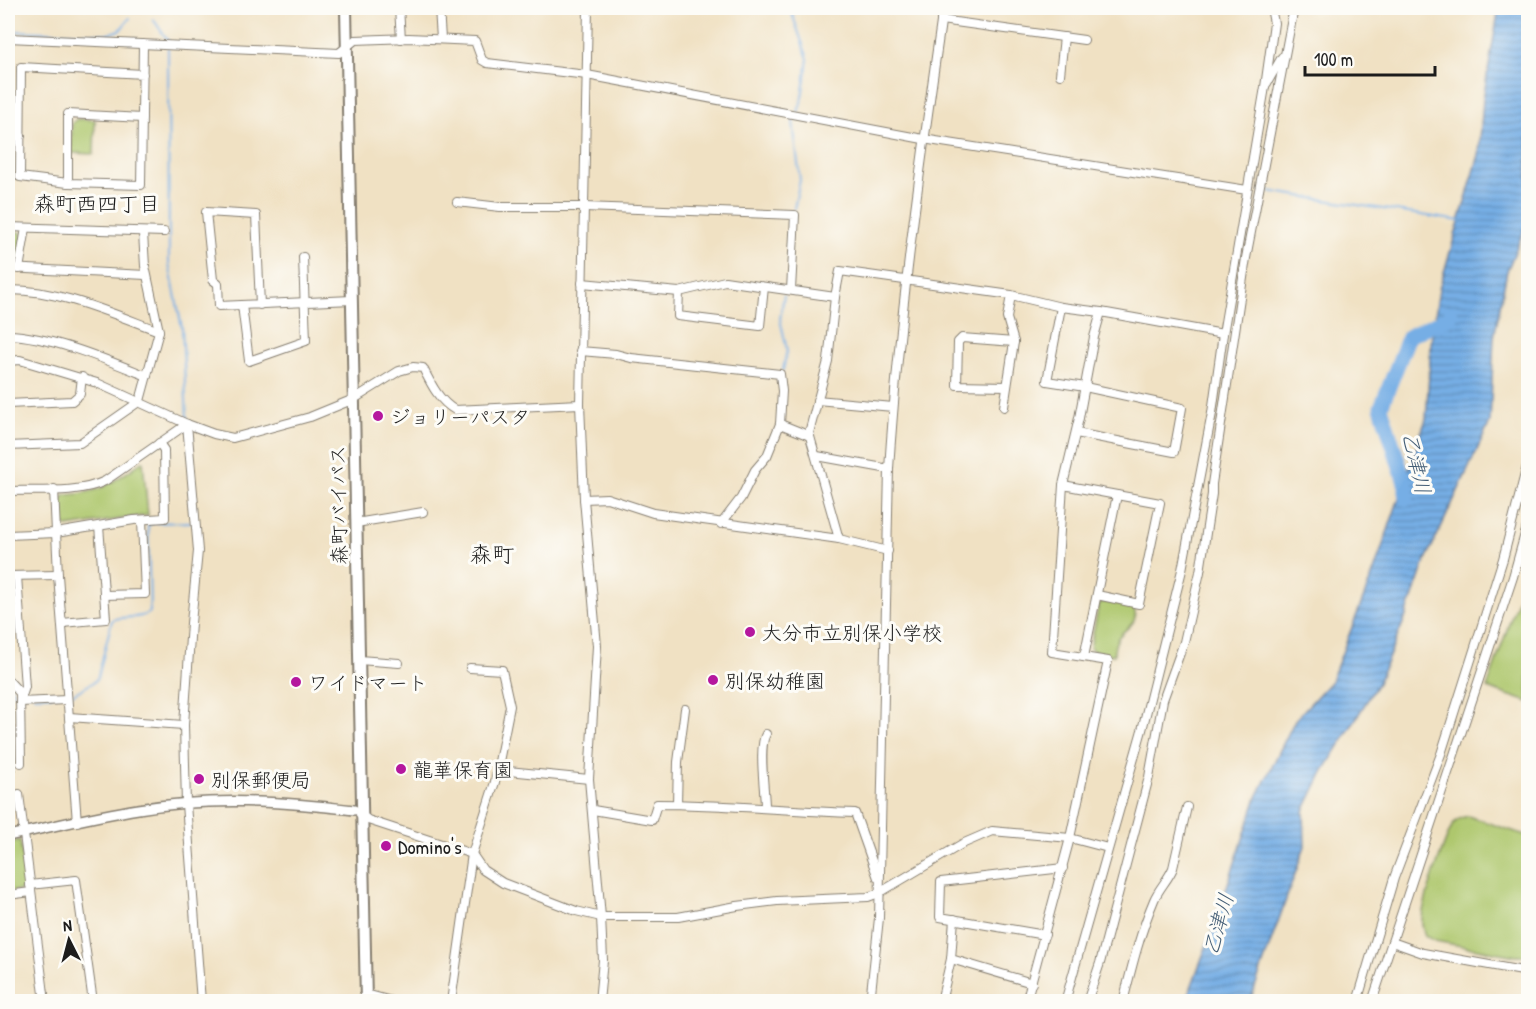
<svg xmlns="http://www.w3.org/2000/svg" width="1536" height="1009" font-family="'Patrick Hand','Klee One',sans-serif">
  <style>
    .green { fill: #aec76d; stroke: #657244; stroke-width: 1.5 }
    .water { fill: url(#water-rules); stroke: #496580; stroke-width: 1.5 }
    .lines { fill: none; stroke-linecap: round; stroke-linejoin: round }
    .stream { stroke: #76aee5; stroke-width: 2 }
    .river { stroke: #76aee5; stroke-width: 15 }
    .minor-casing { stroke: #867e70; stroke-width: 10 }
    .tertiary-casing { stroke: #867e70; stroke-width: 12 }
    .secondary-casing { stroke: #867e70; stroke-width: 14 }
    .minor { stroke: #fff; stroke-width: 8 }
    .tertiary { stroke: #fff; stroke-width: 9 }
    .secondary { stroke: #fff; stroke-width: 10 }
    .poi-dot { fill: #b5179e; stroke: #fdfcf7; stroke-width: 2 }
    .labels { text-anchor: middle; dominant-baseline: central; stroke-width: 6; stroke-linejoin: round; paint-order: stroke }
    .poi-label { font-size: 20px; fill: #1c1c1c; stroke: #fdfcf7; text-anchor: start }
    .street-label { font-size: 20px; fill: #1c1c1c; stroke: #fdfcf7 }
    .neighbourhood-label { font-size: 21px; fill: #1c1c1c; stroke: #fdfcf7 }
    .water-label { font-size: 21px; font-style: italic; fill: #445e76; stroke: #fdfcf7 }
    .quarter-label { font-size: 22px; fill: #1c1c1c; stroke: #fdfcf7 }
  </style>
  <defs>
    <pattern id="water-rules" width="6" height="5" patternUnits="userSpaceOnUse" patternTransform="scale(1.5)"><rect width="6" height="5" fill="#76aee5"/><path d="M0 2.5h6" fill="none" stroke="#608db9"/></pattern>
  </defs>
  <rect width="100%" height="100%" fill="#fdfcf7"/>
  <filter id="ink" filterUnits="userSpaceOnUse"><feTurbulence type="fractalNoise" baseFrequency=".0167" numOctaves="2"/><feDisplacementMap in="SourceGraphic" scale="12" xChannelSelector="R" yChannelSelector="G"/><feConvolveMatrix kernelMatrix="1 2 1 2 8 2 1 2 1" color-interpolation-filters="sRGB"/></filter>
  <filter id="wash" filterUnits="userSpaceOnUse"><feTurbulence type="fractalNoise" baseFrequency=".008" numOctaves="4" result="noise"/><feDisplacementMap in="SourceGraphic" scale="24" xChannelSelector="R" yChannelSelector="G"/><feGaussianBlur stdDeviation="1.35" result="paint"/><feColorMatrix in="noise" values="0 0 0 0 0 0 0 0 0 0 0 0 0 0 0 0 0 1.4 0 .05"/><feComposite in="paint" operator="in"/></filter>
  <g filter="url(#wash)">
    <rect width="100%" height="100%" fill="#f0e1c3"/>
    <!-- green -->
    <g class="green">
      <path d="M 77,119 L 95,120 L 94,154 L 71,153 L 72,123 Z"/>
      <path d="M 8,231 L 20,232 L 23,235 L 18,261 L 15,265 L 8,264 Z"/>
      <path d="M 143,461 L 148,515 L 67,527 L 62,523 L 61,500 L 65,495 C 103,493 114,481 143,461 Z"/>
      <path d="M 1520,592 L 1528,595 L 1528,702 L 1487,688 Z"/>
      <path d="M 1104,601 L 1133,606 C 1142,625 1122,628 1117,640 C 1115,644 1114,650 1114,655 L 1095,652 L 1090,648 L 1099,604 Z"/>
      <path d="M 1468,816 L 1528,836 L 1528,956 L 1516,956 L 1435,941 L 1425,936 C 1423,930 1421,925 1422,918 C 1423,903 1445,838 1453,825 C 1456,819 1462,818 1468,816 Z"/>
      <path d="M 20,840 L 26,887 L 24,890 L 8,892 L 8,843 Z"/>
    </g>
    <!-- water -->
    <path class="water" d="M 1499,8 L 1528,8 L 1528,220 L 1507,271 L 1494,337 L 1490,422 L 1424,564 L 1406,616 L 1378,683 L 1323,772 L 1304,811 L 1305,846 L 1250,1001 L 1186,1001 L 1212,931 L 1257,797 L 1295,720 L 1331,681 L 1374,571 L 1426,419 L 1431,344 L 1439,289 L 1479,155 L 1483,99 Z"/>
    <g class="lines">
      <!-- stream -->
      <g class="stream">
        <path d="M 790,8 L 808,59 L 801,103 L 798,112"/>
        <path d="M 153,19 L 167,39 L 168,42"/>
        <path d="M 9,31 L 109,34 L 120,30 L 130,18"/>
        <path d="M 168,48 L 169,264 L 182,328 L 187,418"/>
        <path d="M 1261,190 L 1460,221"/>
        <path d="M 794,209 L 800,180 L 793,122 L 795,117"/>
        <path d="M 783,370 L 787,350 L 780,319 L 784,295"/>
        <path d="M 8,685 L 16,695"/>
        <path d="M 73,694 L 94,682 L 98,677 L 112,620 C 124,615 140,620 150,612 L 148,525 L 153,523 L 191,522"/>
        <path d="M 34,696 L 58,695"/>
      </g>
      <!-- river -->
      <path class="river" d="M 1406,499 L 1406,486 L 1381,407 L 1409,336 L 1449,317 L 1451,314"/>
    </g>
  </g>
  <g filter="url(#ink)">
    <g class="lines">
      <defs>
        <g id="minor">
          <path d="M 399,8 L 401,39"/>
          <path d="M 439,8 L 441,39"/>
          <path d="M 588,8 L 580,404 L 584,499 L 597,646 L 589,779 L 601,917 L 603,960 L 599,1002"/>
          <path d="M 941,20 L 1084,40"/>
          <path d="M 8,38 L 339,53 L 355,40 L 409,38 L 475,41 L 482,60 L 487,63 L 587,75 L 923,139 L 1247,190"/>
          <path d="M 143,74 L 21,67 L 20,177 L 68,183 L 141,185 L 143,44"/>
          <path d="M 1060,75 L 1064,37"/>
          <path d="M 1267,83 L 1282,57"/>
          <path d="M 8,137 L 21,136"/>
          <path d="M 68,183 L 68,114 L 142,118"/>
          <path d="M 457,202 L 500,207 L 584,207 L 795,215 L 791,290"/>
          <path d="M 8,227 L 164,232"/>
          <path d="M 8,268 L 146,275"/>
          <path d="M 19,269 L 26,228"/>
          <path d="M 582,283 L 679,292 L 725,281 L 835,297 L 840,271 L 1011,295 L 1061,307 L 1101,312 L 1223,334"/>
          <path d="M 8,290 C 57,289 113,314 159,331"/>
          <path d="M 679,292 L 678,316 L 760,326 L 764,287"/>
          <path d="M 835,297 L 828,361 L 809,433 L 839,539"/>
          <path d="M 242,305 L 249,361 L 306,341 L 303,257"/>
          <path d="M 260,305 L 256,215 L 206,212 L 213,280 L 218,284 L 219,306 C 263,304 308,302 352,300"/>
          <path d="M 1061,307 L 1047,381 L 1085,387 L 1182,408 L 1174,452 L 1076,433"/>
          <path d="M 8,335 C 50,336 107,360 147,376"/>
          <path d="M 580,351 L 616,354 L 631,358 L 780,374 L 782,391 L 780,424 L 810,436"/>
          <path d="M 8,361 L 20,360 L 97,383 L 187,424 L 214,434 L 233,438 L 310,417 L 354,399 L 399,371 L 413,367 L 423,368 C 431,384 439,401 455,410 L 580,404"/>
          <path d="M 1007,386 L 957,385 L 958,342 L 962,338 L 1014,342"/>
          <path d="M 817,400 L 893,407"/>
          <path d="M 8,404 L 72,401 L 80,394 L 82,377"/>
          <path d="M 1004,407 L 1014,342 L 1007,318 L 1011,295"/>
          <path d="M 187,424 L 198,551 L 191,623 L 184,725 L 186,804 L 201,1002"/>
          <path d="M 8,446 L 80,443 L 140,401 L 159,331 L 145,266 L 143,233"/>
          <path d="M 817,456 L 889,469"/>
          <path d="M 1063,485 L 1160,503 L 1139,604 L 1097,595"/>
          <path d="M 54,489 L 58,575 L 77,822"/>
          <path d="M 8,491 C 37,490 79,494 105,481 L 187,424"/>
          <path d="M 584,499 L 607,498 L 653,513 L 839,539 L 888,551"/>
          <path d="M 356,523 L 423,512"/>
          <path d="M 721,524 L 741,498 L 755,470 L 767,456 L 780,424"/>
          <path d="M 8,535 L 56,533 L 134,520 L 165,518 L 164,450 L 159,443"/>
          <path d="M 8,576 L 58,575"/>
          <path d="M 17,576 L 25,687 L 20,702 L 67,700"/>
          <path d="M 104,595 L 145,594 L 142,520"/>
          <path d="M 62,623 L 106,619 L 99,526"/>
          <path d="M 1084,657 L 1117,495"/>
          <path d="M 359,660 L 399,663"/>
          <path d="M 8,680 L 20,693 L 21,763"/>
          <path d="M 69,717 L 184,725"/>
          <path d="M 8,768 L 12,768"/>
          <path d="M 498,770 L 589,779"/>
          <path d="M 19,794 L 45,1002"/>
          <path d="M 677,804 L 678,762 L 685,709"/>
          <path d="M 765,807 C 765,791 758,746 766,734"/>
          <path d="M 593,810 L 652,820 L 657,804 C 723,804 789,811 855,813 L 878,878"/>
          <path d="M 360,814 L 368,820 L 472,854 L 483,870 L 503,883 L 576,911 L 601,917 L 678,917 L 737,906 L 777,901 L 868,897 L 879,893 L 962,844 L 992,831 L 1070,838 L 1108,848"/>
          <path d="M 30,885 L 76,880 L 93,1002"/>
          <path d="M 8,895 L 31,892"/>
          <path d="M 1045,935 L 940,917 L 941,882 L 1063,868"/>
          <path d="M 1392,942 L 1423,953 L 1528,972"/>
          <path d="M 951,959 L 1032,983"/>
          <path d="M 366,994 L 395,1002"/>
          <path d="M 451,1002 L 472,854 L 495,782 L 510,706 L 502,670 L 470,668"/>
          <path d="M 870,1002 L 879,918 L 889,469 C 899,314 921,161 943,8"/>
          <path d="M 941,1002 L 951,959 L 954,919"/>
          <path d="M 1026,1002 L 1070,838 L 1108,661 L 1052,652 L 1063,485 L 1079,418 L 1094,337 L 1101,312"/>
          <path d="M 1065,1002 L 1142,730 L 1182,570 L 1212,413 L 1223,334 L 1265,87 L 1274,23 L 1271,8"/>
          <path d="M 1087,1002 L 1100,963 L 1149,777 L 1163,700 L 1184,642 L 1200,572 L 1212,494 L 1212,484 L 1246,258 L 1294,8"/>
          <path d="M 1123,1002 C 1132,966 1140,933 1154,900 C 1159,888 1168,880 1173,868 L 1187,807"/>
          <path d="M 1357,1002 L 1394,878 L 1441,754 L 1503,559 L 1528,462"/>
          <path d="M 1372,1002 L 1513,577 L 1528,523"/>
        </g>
        <path id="tertiary" d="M 8,836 C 51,827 94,816 138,809 C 210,797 282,801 354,810"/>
        <path id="secondary" d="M 346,8 L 366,1002"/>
      </defs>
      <!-- minor casing -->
      <use href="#minor" class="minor-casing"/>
      <!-- tertiary casing -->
      <use href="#tertiary" class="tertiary-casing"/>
      <!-- secondary casing -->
      <use href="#secondary" class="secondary-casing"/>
      <!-- minor -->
      <use href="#minor" class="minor"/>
      <!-- tertiary -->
      <use href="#tertiary" class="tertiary"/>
      <!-- secondary -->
      <use href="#secondary" class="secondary"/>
    </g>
  </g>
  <!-- markers -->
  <g class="poi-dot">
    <circle cx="378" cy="416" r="6"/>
    <circle cx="750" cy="632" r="6"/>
    <circle cx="713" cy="680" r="6"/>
    <circle cx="296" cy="682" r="6"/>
    <circle cx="401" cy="769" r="6"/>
    <circle cx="199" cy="779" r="6"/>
    <circle cx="386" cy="846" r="6"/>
  </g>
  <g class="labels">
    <!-- poi labels -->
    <g class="poi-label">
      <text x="390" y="416">ジョリーパスタ</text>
      <text x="762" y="632">大分市立別保小学校</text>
      <text x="725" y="680">別保幼稚園</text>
      <text x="308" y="682">ワイドマート</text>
      <text x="413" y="769">龍華保育園</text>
      <text x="211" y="779">別保郵便局</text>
      <text x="398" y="846">Domino's</text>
    </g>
    <!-- street labels -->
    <g class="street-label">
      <text transform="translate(338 505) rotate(-91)">森町バイパス</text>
    </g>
    <!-- neighbourhood labels -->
    <g class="neighbourhood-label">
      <text x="97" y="203">森町西四丁目</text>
    </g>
    <!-- water labels -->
    <g class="water-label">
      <text transform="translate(1417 463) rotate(77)">乙津川</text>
      <text transform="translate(1218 924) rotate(-74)">乙津川</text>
    </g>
    <!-- quarter labels -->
    <g class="quarter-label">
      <text x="492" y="554">森町</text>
    </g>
  </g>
  <!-- margin -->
  <rect width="1536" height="1009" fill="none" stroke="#fdfcf7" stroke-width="30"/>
  <!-- north arrow -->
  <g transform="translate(69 940) rotate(354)" stroke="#fdfcf7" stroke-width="4.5" paint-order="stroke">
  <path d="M0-4.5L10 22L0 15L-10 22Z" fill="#1c1c1c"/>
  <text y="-9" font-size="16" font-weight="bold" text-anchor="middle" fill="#1c1c1c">N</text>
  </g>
  <!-- scale -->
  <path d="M1305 66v9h130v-9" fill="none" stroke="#1c1c1c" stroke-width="3"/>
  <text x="1314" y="66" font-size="18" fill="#1c1c1c" stroke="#fdfcf7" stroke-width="4.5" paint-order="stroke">100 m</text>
</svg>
